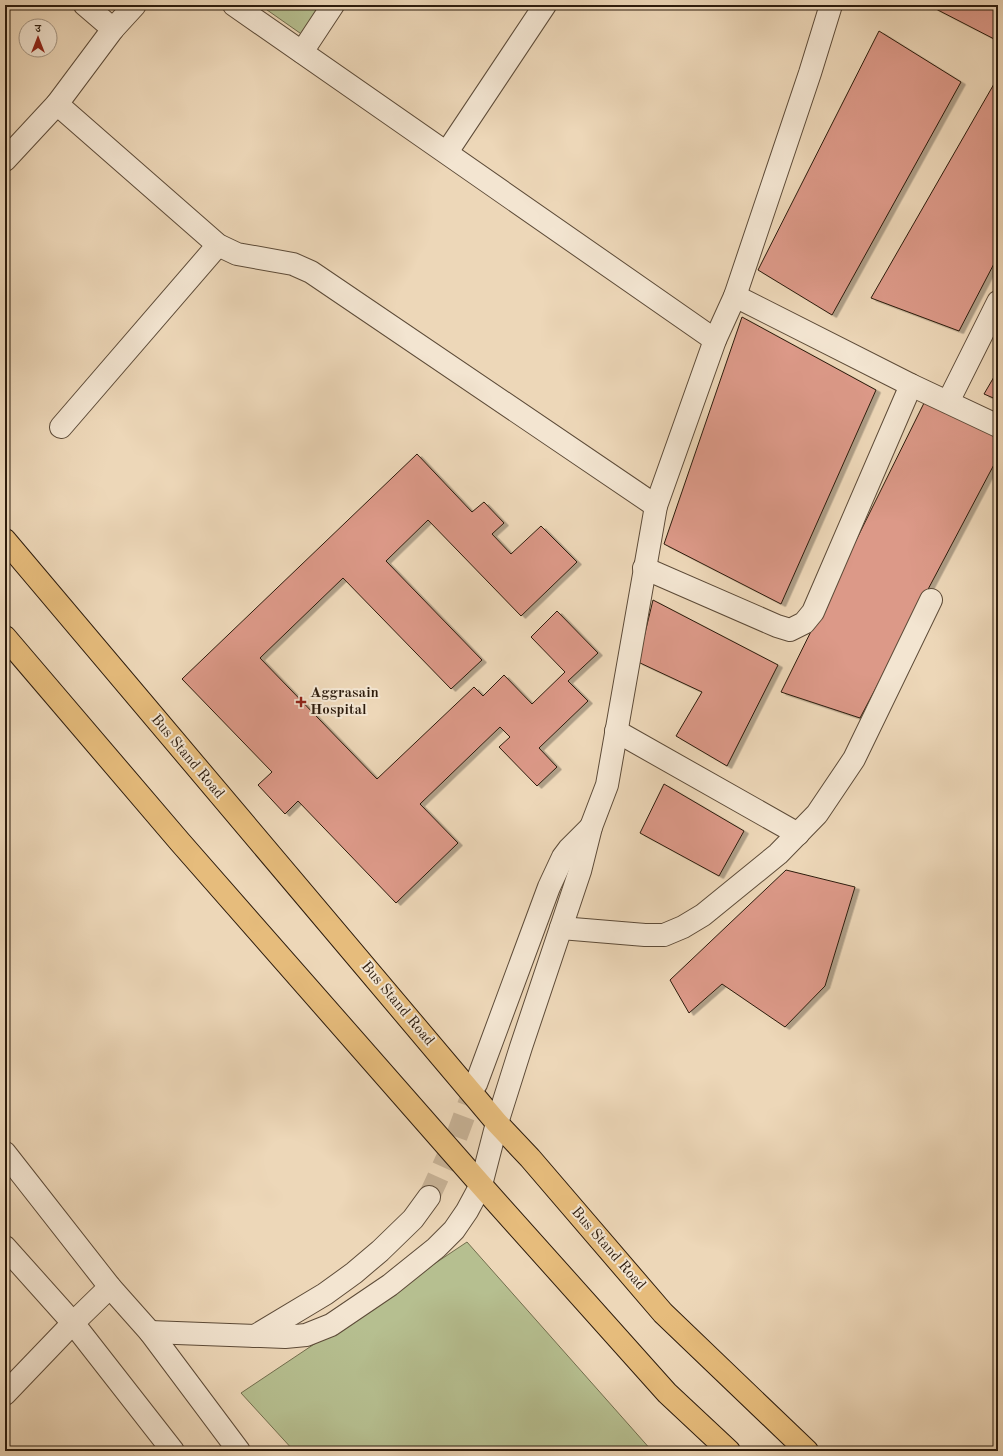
<svg xmlns="http://www.w3.org/2000/svg" width="1003" height="1456" font-family="'Old Standard TT','Noto Serif Devanagari',serif">
  <style>
    .green { fill: #b6bf90; stroke: #726e4e }
    .building { fill: #dc9988; stroke: #2d1c0d; filter: url(#shadow) }
    .lines { fill: none; stroke-linecap: round; stroke-linejoin: round }
    .minor-tunnel { stroke: #c7b296; stroke-width: 22; stroke-dasharray: 22 11; stroke-linecap: butt }
    .minor-casing { stroke: #5d4b38; stroke-width: 24 }
    .tertiary-casing { stroke: #5d4b38; stroke-width: 24 }
    .primary-casing { stroke: #2d1c0d; stroke-width: 24 }
    .minor { stroke: #f3e5d1; stroke-width: 22 }
    .tertiary { stroke: #f3e5d1; stroke-width: 22 }
    .primary { stroke: #e6bc7c; stroke-width: 22 }
    .poi-dot { fill: #8f2418; stroke: #f3e5d1; stroke-width: 1.5 }
    .labels { text-anchor: middle; dominant-baseline: central; stroke-width: 4; stroke-linejoin: round; paint-order: stroke }
    .poi-label { font-size: 15px; font-weight: bold; fill: #2d1c0d; stroke: #f3e5d1; text-anchor: start }
    .street-label { font-size: 15px; fill: #2d1c0d; stroke: #f3e5d1 }
  </style>
  <defs>
    <filter id="shadow"><feDropShadow dx="4.5" dy="2.5" stdDeviation="0" flood-color="#0004"/></filter>
  </defs>
  <rect width="100%" height="100%" fill="#edd7b8"/>
  <filter id="stains"><feTurbulence type="fractalNoise" baseFrequency=".005" numOctaves="4"/><feColorMatrix values="0 0 0 0 .2 0 0 0 0 .09 0 0 0 0 .02 0 0 0 .5 -.17"/></filter>
  <radialGradient id="worn" r=".72"><stop offset=".6" stop-color="#630" stop-opacity="0"/><stop offset="1" stop-color="#630" stop-opacity=".3"/></radialGradient>
  <!-- green -->
  <g class="green">
    <path d="M 260,5 L 328,5 L 307,38 Z"/>
    <path d="M 467,1242 L 652,1451 L 294,1451 L 241,1393 Z"/>
  </g>
  <!-- building -->
  <g class="building">
    <path d="M 936,5 L 998,5 L 998,41 L 934,8 Z"/>
    <path d="M 879,31 L 961,82 L 832,315 L 758,270 Z"/>
    <path d="M 998,77 L 998,256 L 959,331 L 871,298 Z"/>
    <path d="M 742,317 L 876,390 L 781,604 L 664,544 Z"/>
    <path d="M 998,370 L 998,400 L 984,394 Z"/>
    <path d="M 926,399 L 998,436 L 998,457 L 860,718 L 781,692 Z"/>
    <path d="M 417,454 L 472,512 L 484,502 L 504,523 L 492,534 L 511,554 L 541,526 L 577,562 L 521,616 L 428,520 L 386,561 L 482,660 L 451,689 L 343,578 L 260,658 L 377,779 L 474,687 L 483,696 L 504,675 L 532,704 L 565,672 L 531,637 L 557,611 L 598,653 L 568,681 L 588,701 L 539,748 L 557,767 L 537,786 L 499,747 L 510,737 L 500,727 L 420,804 L 458,843 L 396,903 L 298,801 L 285,814 L 258,785 L 272,772 L 182,679 Z"/>
    <path d="M 653,600 L 778,665 L 727,766 L 676,736 L 702,692 L 638,662 Z"/>
    <path d="M 664,784 L 744,831 L 719,876 L 640,833 Z"/>
    <path d="M 786,870 L 855,887 L 825,986 L 785,1027 L 722,984 L 689,1013 L 670,980 Z"/>
  </g>
  <g class="lines">
    <!-- minor-tunnel -->
    <path class="minor-tunnel" d="M 429,1197 L 456,1138 L 476,1084"/>
    <defs>
      <g id="minor">
        <path d="M 85,5 L 113,29"/>
        <path d="M 234,5 L 715,340"/>
        <path d="M 302,52 L 333,5"/>
        <path d="M 57,104 L 218,245 L 237,254 L 293,264 L 311,272 L 656,506"/>
        <path d="M 447,152 L 545,5"/>
        <path d="M 5,160 L 57,104 L 113,29 L 135,5"/>
        <path d="M 735,296 L 911,385 L 998,426"/>
        <path d="M 948,402 L 998,302"/>
        <path d="M 61,427 L 218,245"/>
        <path d="M 644,568 L 777,626 L 790,630 L 804,623 L 813,612 L 911,385"/>
        <path d="M 616,731 L 798,834"/>
        <path d="M 561,928 L 645,935 L 664,935 L 683,927 L 703,915 L 778,854 L 817,814 L 854,759 L 931,600"/>
        <path d="M 476,1084 L 549,887 L 563,857 L 569,849 L 591,827"/>
        <path d="M 5,1247 L 73,1323 L 173,1451"/>
        <path d="M 150,1332 L 285,1337 L 306,1335 L 331,1325 L 390,1285 L 436,1248 L 454,1230 L 467,1211 L 481,1185 L 497,1123 L 521,1047 L 580,871 L 591,827 L 607,785 L 656,506 L 715,340 L 735,296 L 810,73 L 831,5"/>
        <path d="M 255,1336 L 325,1294 L 354,1273 L 380,1251 L 413,1219 L 429,1197"/>
        <path d="M 5,1394 L 73,1323 L 110,1287"/>
      </g>
      <path id="tertiary" d="M 5,1153 L 110,1287 L 150,1332 L 239,1451"/>
      <g id="primary">
        <path d="M 5,540 L 497,1123 L 530,1158 L 663,1313 L 807,1451"/>
        <path d="M 5,637 L 180,842 L 481,1185 L 667,1393 L 729,1451"/>
      </g>
    </defs>
    <!-- minor casing -->
    <use href="#minor" class="minor-casing"/>
    <!-- tertiary casing -->
    <use href="#tertiary" class="tertiary-casing"/>
    <!-- primary casing -->
    <use href="#primary" class="primary-casing"/>
    <!-- minor -->
    <use href="#minor" class="minor"/>
    <!-- tertiary -->
    <use href="#tertiary" class="tertiary"/>
    <!-- primary -->
    <use href="#primary" class="primary"/>
  </g>
  <!-- markers -->
  <path class="poi-dot" d="M299 696h4v4h4v4h-4v4h-4v-4h-4v-4h4z"/>
  <g class="labels">
    <!-- poi labels -->
    <g class="poi-label">
      <text x="310" y="693">Aggrasain<tspan x="310" dy="17">Hospital</tspan></text>
    </g>
    <!-- street labels -->
    <g class="street-label">
      <text transform="translate(187 757) rotate(50)">Bus Stand Road</text>
      <text transform="translate(397 1004) rotate(50)">Bus Stand Road</text>
      <text transform="translate(608 1249) rotate(49)">Bus Stand Road</text>
    </g>
  </g>
  <!-- margin -->
  <rect width="1003" height="1456" fill="none" stroke="#edd7b8" stroke-width="20"/>
  <rect x="6" y="6" width="991" height="1444" fill="none" stroke="#2d1c0d" stroke-width="2"/>
  <rect x="10" y="10" width="983" height="1436" fill="none" stroke="#2d1c0d"/>
  <!-- north arrow -->
  <g transform="translate(38 38)"><circle r="19" fill="#f3e5d1" stroke="#a49583"/>
  <path d="M0-3L7 15L0 10L-7 15Z" fill="#8f2418"/>
  <text y="-6" font-size="11" font-weight="bold" text-anchor="middle" fill="#2d1c0d">उ</text>
  </g>
  <rect width="100%" height="100%" filter="url(#stains)"/>
  <rect width="100%" height="100%" fill="url(#worn)"/>
</svg>
